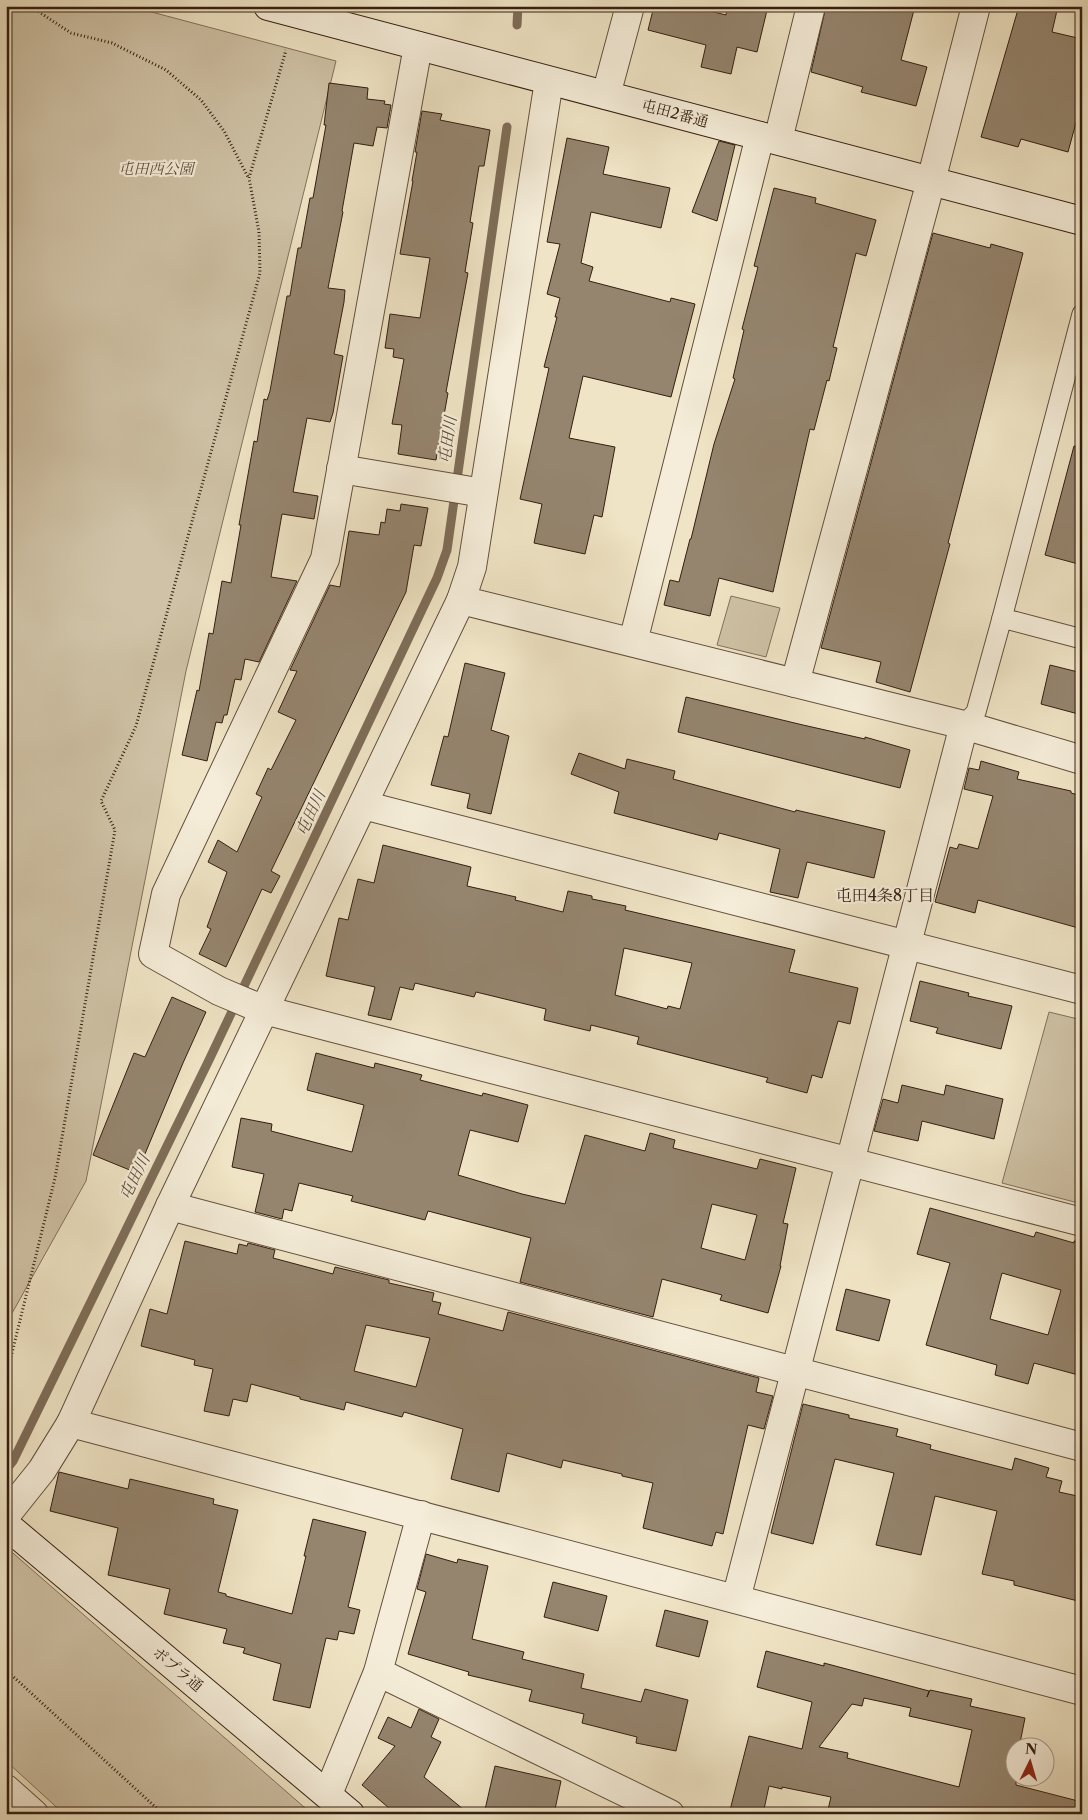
<svg xmlns="http://www.w3.org/2000/svg" width="1088" height="1820" font-family="'Libre Caslon Text','Noto Serif JP',serif">
  <style>
    .green { fill: #cfc2a6; stroke: #82705c }
    .lines { fill: none; stroke-linecap: round; stroke-linejoin: round }
    .stream { stroke: #7e6d58; stroke-width: 9 }
    .building { fill: #95856f; stroke: #341e11; fill-rule: evenodd }
    .lane-casing { stroke: #63503e; stroke-width: 21 }
    .street-casing { stroke: #63503e; stroke-width: 30 }
    .secondary-casing { stroke: #341e11; stroke-width: 30 }
    .path { stroke: #341e11; stroke-width: 3; stroke-dasharray: 1 2.5; stroke-linecap: butt }
    .lane { stroke: #f5edd9; stroke-width: 19 }
    .street { stroke: #f5edd9; stroke-width: 28 }
    .secondary { stroke: #f5edd9; stroke-width: 28 }
    .labels { text-anchor: middle; dominant-baseline: central; stroke-width: 4.5; stroke-linejoin: round; paint-order: stroke }
    .street-label { font-size: 15px; fill: #341e11; stroke: #f5edd9 }
    .park-label { font-size: 15px; font-style: italic; fill: #624f3e; stroke: #f5edd9 }
    .water-label { font-size: 16px; font-style: italic; fill: #5f4c3b; stroke: #f5edd9 }
    .neighbourhood-label { font-size: 16px; fill: #341e11; stroke: #f5edd9 }
  </style>
  <rect width="100%" height="100%" fill="#efe4c5"/>
  <filter id="stains"><feTurbulence type="fractalNoise" baseFrequency=".004" numOctaves="4"/><feColorMatrix values="0 0 0 0 .2 0 0 0 0 .09 0 0 0 0 .02 0 0 0 .5 -.17"/></filter>
  <radialGradient id="worn" r=".72"><stop offset=".6" stop-color="#630" stop-opacity="0"/><stop offset="1" stop-color="#630" stop-opacity=".3"/></radialGradient>
  <!-- green -->
  <g class="green">
    <path d="M 6,6 L 129,6 L 336,61 L 186,671 L 86,1181 L 6,1324 Z"/>
    <path d="M 731,596 L 780,608 L 766,657 L 717,645 Z"/>
    <path d="M 1049,1012 L 1082,1020 L 1082,1204 L 1002,1183 Z"/>
    <path d="M 6,1547 L 312,1814 L 64,1814 L 6,1761 Z"/>
  </g>
  <g class="lines">
    <!-- stream -->
    <g class="stream">
      <path d="M 517,25 L 518,6"/>
      <path d="M 6,1470 L 13,1461 L 210,1058 L 437,578 L 447,550 L 507,127"/>
    </g>
  </g>
  <!-- building -->
  <g class="building">
    <path d="M 654,6 L 690,6 L 726,15 L 727,6 L 768,6 L 757,52 L 737,47 L 731,74 L 701,67 L 706,45 L 648,30 Z"/>
    <path d="M 826,6 L 915,6 L 901,60 L 927,67 L 916,106 L 861,92 L 863,87 L 811,72 Z"/>
    <path d="M 1019,6 L 1058,6 L 1052,32 L 1082,39 L 1082,120 L 1077,119 L 1068,152 L 1021,139 L 1018,147 L 981,137 Z"/>
    <path d="M 329,83 L 368,88 L 367,99 L 385,101 L 384,104 L 391,105 L 387,128 L 377,127 L 373,146 L 354,143 L 342,211 L 343,212 L 328,288 L 345,290 L 344,302 L 334,354 L 343,356 L 333,413 L 330,422 L 307,418 L 293,492 L 318,496 L 314,519 L 282,514 L 271,577 L 297,581 L 259,662 L 245,659 L 241,680 L 235,679 L 227,715 L 224,715 L 222,723 L 216,722 L 207,761 L 182,755 L 197,690 L 199,691 L 209,633 L 213,634 L 222,581 L 231,583 L 241,525 L 239,525 L 254,441 L 257,442 L 264,399 L 267,400 L 270,391 L 287,296 L 290,296 L 298,248 L 301,248 L 310,198 L 313,198 L 326,125 L 324,125 Z"/>
    <path d="M 422,111 L 442,114 L 440,120 L 490,130 L 484,166 L 479,166 L 470,222 L 473,223 L 465,272 L 468,273 L 446,392 L 448,393 L 436,460 L 398,454 L 402,425 L 392,424 L 404,359 L 393,357 L 394,349 L 385,348 L 390,314 L 420,318 L 430,258 L 400,254 L 413,181 L 412,181 L 417,152 L 415,152 Z"/>
    <path d="M 567,138 L 609,147 L 603,174 L 670,188 L 661,228 L 591,212 L 581,263 L 593,267 L 589,281 L 670,302 L 671,298 L 695,304 L 671,397 L 583,376 L 569,438 L 615,447 L 602,517 L 594,515 L 585,554 L 534,543 L 542,504 L 520,499 L 549,368 L 544,367 L 557,317 L 555,317 L 560,298 L 547,294 L 560,244 L 547,242 Z"/>
    <path d="M 719,141 L 735,145 L 717,221 L 692,212 Z"/>
    <path d="M 774,188 L 816,198 L 815,203 L 876,220 L 866,256 L 856,253 L 833,347 L 837,348 L 829,381 L 827,380 L 814,430 L 810,429 L 773,592 L 719,578 L 710,616 L 664,605 L 670,580 L 679,582 L 690,539 L 691,539 L 714,444 L 735,379 L 733,378 L 744,330 L 742,329 L 758,267 L 754,266 Z"/>
    <path d="M 933,233 L 990,248 L 991,244 L 1023,253 L 948,543 L 950,544 L 910,692 L 876,682 L 881,662 L 821,648 Z"/>
    <path d="M 1074,446 L 1082,447 L 1082,565 L 1045,555 Z"/>
    <path d="M 401,504 L 428,508 L 421,546 L 414,545 L 406,592 L 271,871 L 280,876 L 271,893 L 262,889 L 226,967 L 199,954 L 211,929 L 207,927 L 227,872 L 208,862 L 218,840 L 237,852 L 262,797 L 256,794 L 268,768 L 271,770 L 296,720 L 278,712 L 297,671 L 290,670 L 330,585 L 340,587 L 349,531 L 379,535 L 381,522 L 385,523 L 387,509 L 400,511 Z"/>
    <path d="M 465,663 L 505,673 L 491,730 L 509,736 L 491,814 L 467,808 L 470,794 L 431,785 L 444,736 L 448,737 Z"/>
    <path d="M 1050,665 L 1082,673 L 1082,715 L 1041,704 Z"/>
    <path d="M 686,697 L 803,725 L 865,739 L 865,737 L 910,750 L 900,788 L 678,732 Z"/>
    <path d="M 579,753 L 625,769 L 627,759 L 675,771 L 673,779 L 795,812 L 796,810 L 885,831 L 874,878 L 807,862 L 798,898 L 770,892 L 780,849 L 719,833 L 717,840 L 614,813 L 619,792 L 571,774 Z"/>
    <path d="M 981,761 L 1019,772 L 1017,779 L 1071,791 L 1071,793 L 1082,796 L 1082,929 L 978,900 L 975,913 L 935,902 L 950,847 L 957,849 L 959,844 L 978,849 L 993,796 L 964,789 L 969,768 L 979,770 Z"/>
    <path d="M 383,845 L 471,867 L 467,886 L 516,897 L 515,900 L 563,912 L 568,891 L 592,896 L 592,899 L 626,906 L 625,910 L 795,950 L 789,972 L 858,988 L 850,1024 L 838,1021 L 822,1078 L 812,1075 L 807,1093 L 766,1082 L 768,1078 L 637,1044 L 639,1037 L 591,1025 L 590,1031 L 544,1020 L 546,1009 L 476,992 L 474,997 L 415,983 L 413,990 L 400,987 L 391,1020 L 368,1015 L 375,987 L 326,976 L 339,918 L 348,920 L 358,879 L 374,883 ZM 624,948 L 692,963 L 680,1009 L 668,1006 L 667,1009 L 615,995 Z"/>
    <path d="M 920,981 L 969,993 L 968,996 L 1012,1006 L 1001,1049 L 936,1033 L 938,1028 L 910,1021 Z"/>
    <path d="M 172,997 L 206,1012 L 183,1063 L 137,1173 L 93,1155 L 134,1053 L 145,1057 Z"/>
    <path d="M 316,1053 L 374,1068 L 375,1063 L 422,1075 L 420,1080 L 482,1096 L 483,1093 L 528,1105 L 518,1142 L 470,1130 L 458,1175 L 522,1194 L 565,1204 L 585,1135 L 645,1151 L 650,1133 L 675,1140 L 673,1148 L 757,1169 L 760,1159 L 796,1168 L 783,1223 L 788,1224 L 780,1266 L 781,1266 L 768,1313 L 720,1300 L 722,1295 L 662,1279 L 653,1317 L 520,1282 L 531,1238 L 428,1211 L 425,1220 L 351,1201 L 353,1196 L 299,1183 L 292,1211 L 284,1209 L 282,1219 L 255,1212 L 264,1174 L 232,1167 L 241,1118 L 272,1124 L 271,1131 L 352,1152 L 364,1105 L 307,1090 ZM 712,1204 L 757,1215 L 745,1260 L 701,1248 Z"/>
    <path d="M 902,1085 L 944,1095 L 946,1085 L 1003,1099 L 994,1139 L 922,1121 L 918,1141 L 874,1131 L 883,1099 L 898,1103 Z"/>
    <path d="M 930,1208 L 1034,1237 L 1036,1232 L 1074,1243 L 1074,1241 L 1082,1242 L 1082,1376 L 1034,1363 L 1028,1384 L 995,1375 L 997,1365 L 926,1345 L 950,1263 L 917,1254 ZM 1002,1273 L 1061,1290 L 1048,1335 L 990,1319 Z"/>
    <path d="M 185,1241 L 237,1254 L 239,1244 L 247,1246 L 248,1243 L 275,1250 L 273,1258 L 333,1274 L 335,1267 L 389,1280 L 389,1283 L 434,1293 L 432,1301 L 441,1303 L 438,1314 L 503,1331 L 508,1312 L 759,1378 L 756,1392 L 773,1396 L 764,1429 L 748,1425 L 723,1534 L 716,1532 L 712,1546 L 643,1528 L 653,1483 L 622,1476 L 622,1474 L 563,1460 L 561,1468 L 507,1453 L 499,1492 L 451,1479 L 463,1429 L 404,1412 L 402,1417 L 346,1402 L 344,1410 L 300,1399 L 300,1397 L 251,1384 L 247,1402 L 233,1399 L 229,1416 L 204,1411 L 213,1369 L 194,1365 L 195,1360 L 141,1346 L 150,1309 L 167,1314 ZM 366,1325 L 430,1338 L 416,1387 L 354,1371 Z"/>
    <path d="M 846,1289 L 890,1300 L 879,1341 L 836,1330 Z"/>
    <path d="M 803,1404 L 849,1415 L 849,1418 L 898,1429 L 896,1436 L 931,1445 L 930,1449 L 1012,1470 L 1015,1458 L 1049,1468 L 1046,1477 L 1062,1481 L 1059,1492 L 1082,1497 L 1082,1602 L 1014,1585 L 1014,1581 L 982,1574 L 997,1511 L 935,1496 L 921,1555 L 876,1545 L 894,1473 L 835,1459 L 813,1544 L 771,1533 Z"/>
    <path d="M 59,1472 L 128,1489 L 130,1479 L 214,1499 L 213,1504 L 238,1510 L 218,1592 L 226,1594 L 226,1596 L 292,1614 L 306,1556 L 304,1556 L 313,1519 L 366,1532 L 348,1607 L 360,1610 L 354,1634 L 339,1631 L 337,1640 L 326,1638 L 310,1708 L 273,1700 L 281,1664 L 243,1653 L 245,1648 L 223,1643 L 227,1629 L 164,1614 L 170,1589 L 108,1575 L 118,1528 L 50,1511 Z"/>
    <path d="M 426,1554 L 457,1563 L 458,1559 L 488,1566 L 472,1639 L 524,1652 L 522,1659 L 584,1674 L 581,1688 L 641,1702 L 645,1689 L 688,1700 L 676,1751 L 636,1743 L 637,1737 L 582,1723 L 584,1714 L 529,1701 L 532,1690 L 468,1675 L 469,1672 L 408,1654 L 426,1592 L 417,1589 Z"/>
    <path d="M 553,1582 L 607,1596 L 598,1631 L 544,1617 Z"/>
    <path d="M 665,1610 L 708,1621 L 699,1657 L 656,1646 Z"/>
    <path d="M 766,1651 L 824,1666 L 824,1663 L 929,1691 L 927,1697 L 930,1690 L 972,1699 L 970,1706 L 1025,1718 L 1019,1748 L 1016,1748 L 1016,1785 L 1082,1802 L 1082,1814 L 827,1814 L 831,1797 L 782,1787 L 782,1789 L 769,1786 L 763,1814 L 729,1814 L 749,1736 L 802,1749 L 812,1702 L 757,1687 ZM 864,1698 L 911,1708 L 909,1716 L 972,1730 L 959,1787 L 847,1758 L 848,1753 L 819,1747 L 852,1704 L 862,1706 Z"/>
    <path d="M 419,1709 L 439,1719 L 431,1737 L 441,1742 L 424,1777 L 469,1814 L 396,1814 L 362,1785 L 395,1746 L 378,1738 L 388,1717 L 411,1728 Z"/>
    <path d="M 495,1766 L 561,1781 L 554,1814 L 484,1814 Z"/>
  </g>
  <g class="lines">
    <defs>
      <g id="lane">
        <path d="M 1002,618 L 1082,314"/>
        <path d="M 964,725 L 976,712 L 1002,618 L 1082,639"/>
      </g>
      <g id="street">
        <path d="M 418,46 L 325,559 L 166,894 L 153,954 L 219,991 L 264,1010 L 1082,1222"/>
        <path d="M 606,95 L 630,6"/>
        <path d="M 778,140 L 811,6"/>
        <path d="M 341,469 L 483,493"/>
        <path d="M 461,600 L 964,725 L 1082,760"/>
        <path d="M 633,642 L 760,136"/>
        <path d="M 795,683 L 931,181 L 976,6"/>
        <path d="M 363,805 L 1082,990"/>
        <path d="M 170,1206 L 1082,1447"/>
        <path d="M 71,1423 L 1082,1691"/>
        <path d="M 6,1515 L 42,1470 L 71,1423 L 170,1206 L 461,600 L 472,567 L 549,81"/>
        <path d="M 736,1599 L 964,725"/>
        <path d="M 378,1672 L 670,1814"/>
        <path d="M 6,1789 L 34,1814"/>
        <path d="M 328,1794 L 378,1672 L 421,1515"/>
      </g>
      <g id="secondary">
        <path d="M 268,6 L 1082,221"/>
        <path d="M 6,1525 L 350,1814"/>
      </g>
    </defs>
    <!-- lane casing -->
    <use href="#lane" class="lane-casing"/>
    <!-- street casing -->
    <use href="#street" class="street-casing"/>
    <!-- secondary casing -->
    <use href="#secondary" class="secondary-casing"/>
    <!-- path -->
    <g class="path">
      <path d="M 15,6 L 33,8 L 71,33 L 112,43 L 166,70 L 201,100 L 224,131 L 248,177"/>
      <path d="M 6,1370 L 11,1357 L 55,1178 L 115,830 L 101,801 L 136,726 L 260,273 L 259,232 L 249,178 L 286,50"/>
      <path d="M 6,1670 L 163,1814"/>
    </g>
    <!-- lane -->
    <use href="#lane" class="lane"/>
    <!-- street -->
    <use href="#street" class="street"/>
    <!-- secondary -->
    <use href="#secondary" class="secondary"/>
  </g>
  <g class="labels">
    <!-- street labels -->
    <g class="street-label">
      <text transform="translate(675 113) rotate(15)">屯田2番通</text>
      <text transform="translate(178 1669) rotate(40)">ポプラ通</text>
    </g>
    <!-- park labels -->
    <g class="park-label">
      <text x="156" y="168">屯田西公園</text>
    </g>
    <!-- water labels -->
    <g class="water-label">
      <text transform="translate(447 440) rotate(-82)">屯田川</text>
      <text transform="translate(310 813) rotate(-65)">屯田川</text>
      <text transform="translate(134 1177) rotate(-64)">屯田川</text>
    </g>
    <!-- neighbourhood labels -->
    <g class="neighbourhood-label">
      <text x="885" y="895">屯田4条8丁目</text>
    </g>
  </g>
  <!-- margin -->
  <rect width="1088" height="1820" fill="none" stroke="#efe4c5" stroke-width="25"/>
  <rect x="8" y="8" width="1073" height="1805" fill="none" stroke="#341e11" stroke-width="2.5"/>
  <rect x="12" y="12" width="1063" height="1795" fill="none" stroke="#341e11"/>
  <!-- north arrow -->
  <g transform="translate(1030 1762) rotate(5)"><circle r="24" fill="#f5edd9" stroke="#a89a89"/>
  <path d="M0-4L9 19L0 12L-9 19Z" fill="#8f2418"/>
  <text y="-8" font-size="14" font-weight="bold" text-anchor="middle" fill="#341e11">N</text>
  </g>
  <rect width="100%" height="100%" filter="url(#stains)"/>
  <rect width="100%" height="100%" fill="url(#worn)"/>
</svg>
